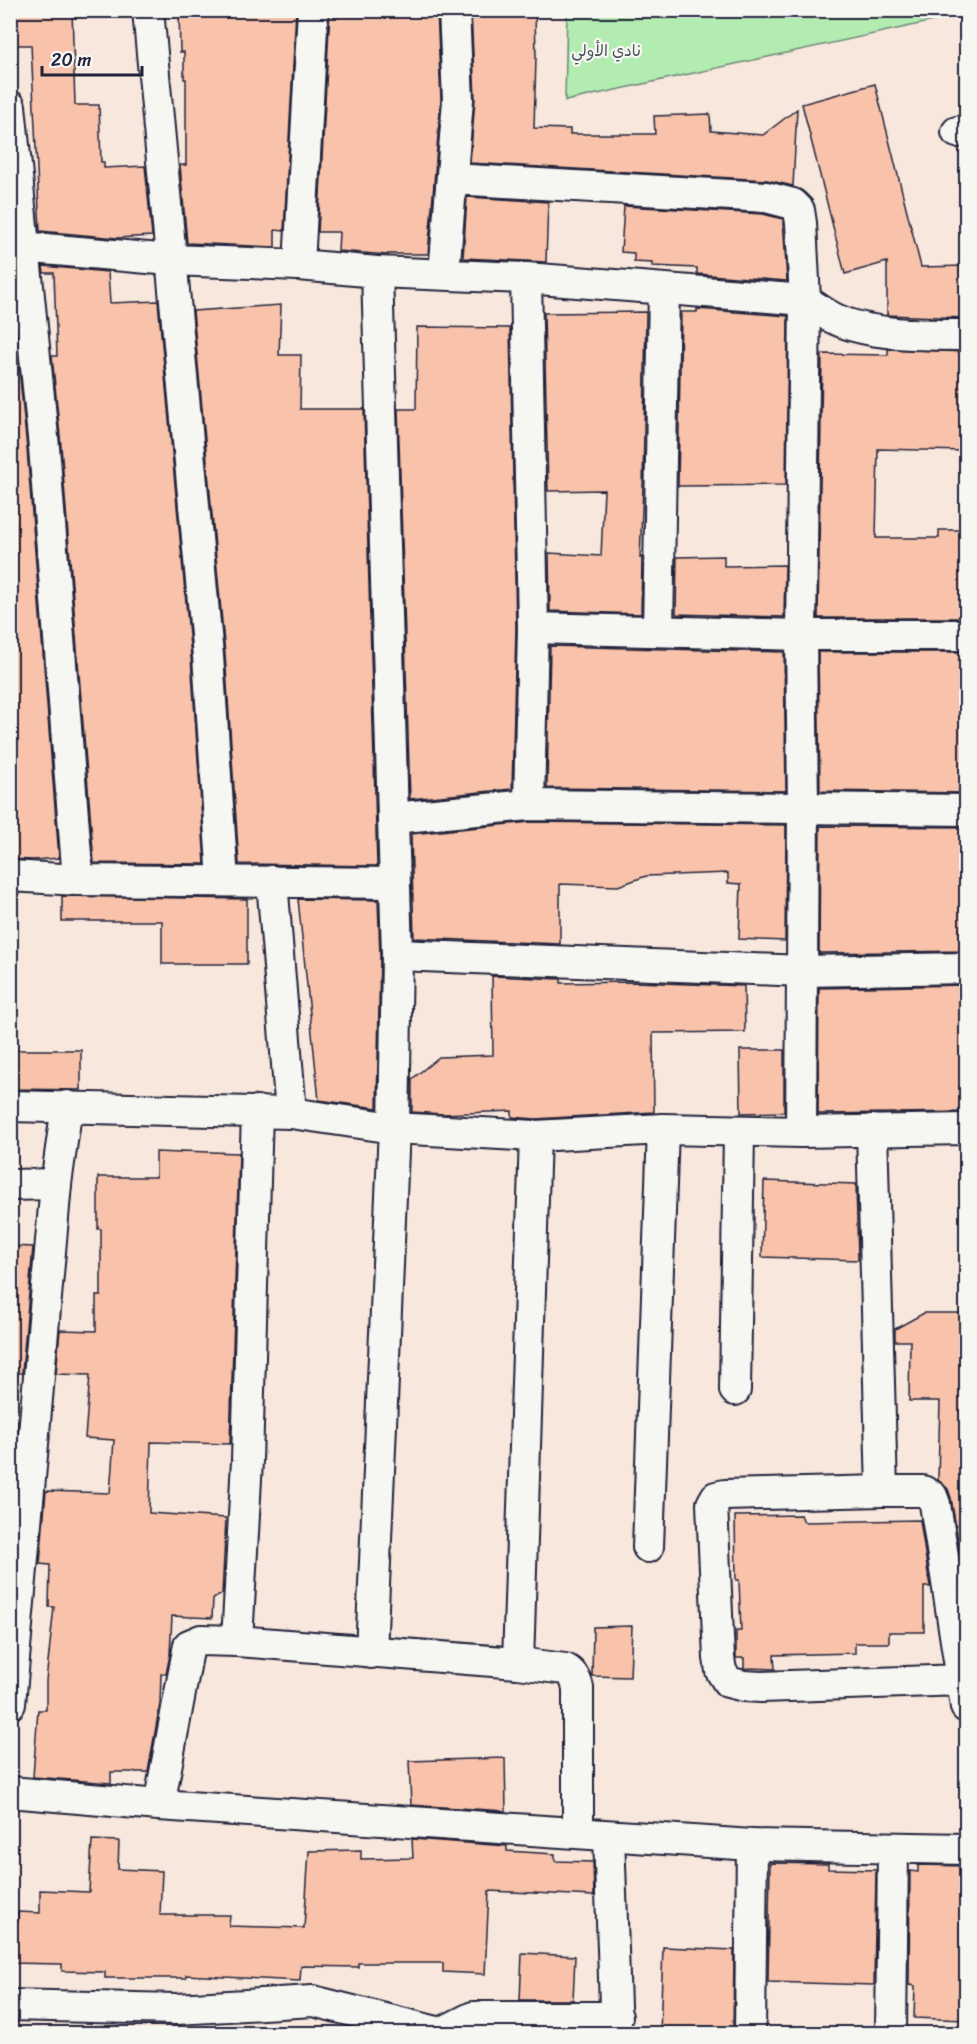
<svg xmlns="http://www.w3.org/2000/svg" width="977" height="2044" font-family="Sriracha,'Playpen Sans Arabic',sans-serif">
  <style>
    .green { fill: #b2ecb1; stroke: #6a8776; stroke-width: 1.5 }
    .building { fill: #f8c3aa; stroke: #22223b; stroke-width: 1.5 }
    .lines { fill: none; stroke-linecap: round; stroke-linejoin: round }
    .minor-casing { stroke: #22223b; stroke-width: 34 }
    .minor { stroke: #f6f6f2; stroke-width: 30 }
    .labels { text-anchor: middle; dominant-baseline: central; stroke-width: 4.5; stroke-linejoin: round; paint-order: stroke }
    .park-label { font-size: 16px; fill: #465458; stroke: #f6f6f2 }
  </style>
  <rect width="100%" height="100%" fill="#f7e7dc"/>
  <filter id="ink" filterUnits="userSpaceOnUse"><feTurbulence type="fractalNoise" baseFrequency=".0167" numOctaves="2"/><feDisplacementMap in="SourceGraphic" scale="12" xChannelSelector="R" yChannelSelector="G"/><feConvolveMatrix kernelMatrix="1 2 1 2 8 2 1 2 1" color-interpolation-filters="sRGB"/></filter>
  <g filter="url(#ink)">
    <!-- green -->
    <path class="green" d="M 567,11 L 966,10 L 966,14 L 565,101 Z"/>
    <!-- building -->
    <g class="building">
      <path d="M 16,10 L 72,10 L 75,105 L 99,105 L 101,162 L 104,162 L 104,168 L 145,166 L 152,236 L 117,238 L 40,231 L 31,45 L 17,45 Z"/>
      <path d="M 179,10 L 296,10 L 284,231 L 275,230 L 275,247 L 187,243 L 180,165 L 186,165 L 186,79 L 184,79 L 184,52 L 180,52 Z"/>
      <path d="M 330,10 L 437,10 L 441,100 L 428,254 L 388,254 L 388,255 L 338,251 L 339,232 L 318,232 Z"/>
      <path d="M 471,10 L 535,10 L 536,58 L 534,128 L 570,129 L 570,134 L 655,134 L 654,116 L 710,114 L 711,131 L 763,135 L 797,109 L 793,186 L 767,180 L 470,163 L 475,99 Z"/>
      <path d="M 875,84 L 921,267 L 966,266 L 966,318 L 887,315 L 887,262 L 845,274 L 802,104 Z"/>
      <path d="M 467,197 L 548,202 L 546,262 L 463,258 Z"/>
      <path d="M 624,206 L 763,214 L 783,219 L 787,281 L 697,274 L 697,268 L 652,266 L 652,263 L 634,262 L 634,253 L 621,252 Z"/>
      <path d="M 43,266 L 108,272 L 110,303 L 158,301 L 191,657 L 205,864 L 94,863 L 61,446 L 52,356 L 57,356 L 54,273 L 44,273 Z"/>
      <path d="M 281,305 L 279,355 L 301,355 L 300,409 L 364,409 L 377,866 L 239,864 L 225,654 L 193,311 Z"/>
      <path d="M 697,309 L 788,316 L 786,485 L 678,486 L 681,312 L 697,312 Z"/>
      <path d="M 646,312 L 643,486 L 640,558 L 642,557 L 641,614 L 550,611 L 549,553 L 601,556 L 604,490 L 548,491 L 544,313 Z"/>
      <path d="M 417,327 L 510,328 L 516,628 L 512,789 L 410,799 L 398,409 L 416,409 Z"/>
      <path d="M 888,349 L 966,352 L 966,451 L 878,449 L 876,538 L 939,538 L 939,530 L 966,530 L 966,618 L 818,618 L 822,354 L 888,355 Z"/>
      <path d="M 18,358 L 27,449 L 59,858 L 34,860 L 10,859 L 10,359 Z"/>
      <path d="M 724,556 L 724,566 L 785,565 L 784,617 L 676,614 L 677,557 Z"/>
      <path d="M 550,646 L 784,652 L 786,791 L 547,788 Z"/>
      <path d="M 818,652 L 966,652 L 966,793 L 820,791 Z"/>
      <path d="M 530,822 L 786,825 L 785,941 L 739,939 L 741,884 L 728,883 L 728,873 L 646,876 L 618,886 L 560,884 L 560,944 L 414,938 L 411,834 Z"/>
      <path d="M 820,826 L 966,827 L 966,951 L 819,953 Z"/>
      <path d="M 62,896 L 247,899 L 247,964 L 162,964 L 162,921 L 62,921 Z"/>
      <path d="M 298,899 L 378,900 L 380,955 L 377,1108 L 319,1100 Z"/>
      <path d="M 492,976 L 561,979 L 561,983 L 634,982 L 744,986 L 745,1032 L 653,1033 L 654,1112 L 535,1119 L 512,1117 L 512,1111 L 443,1114 L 412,1112 L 412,1079 L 439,1057 L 493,1055 Z"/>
      <path d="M 966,985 L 966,1112 L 818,1114 L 819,988 Z"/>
      <path d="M 10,1050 L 81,1050 L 81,1090 L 10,1089 Z"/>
      <path d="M 740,1050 L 784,1050 L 784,1112 L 741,1113 Z"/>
      <path d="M 180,1151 L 239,1153 L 230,1444 L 151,1442 L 149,1513 L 226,1518 L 222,1594 L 213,1599 L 212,1618 L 172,1616 L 170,1655 L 166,1674 L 161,1674 L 160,1704 L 148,1772 L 111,1772 L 111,1783 L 33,1777 L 38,1710 L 46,1710 L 46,1681 L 54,1607 L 49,1607 L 50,1565 L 40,1564 L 46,1491 L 110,1493 L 114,1440 L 85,1438 L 90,1375 L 56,1374 L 60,1330 L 96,1331 L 96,1296 L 101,1296 L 101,1229 L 98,1229 L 98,1177 L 156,1177 L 156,1152 L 180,1153 Z"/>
      <path d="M 764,1181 L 856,1184 L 858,1260 L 762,1257 Z"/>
      <path d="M 10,1246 L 33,1247 L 22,1373 L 10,1373 Z"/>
      <path d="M 924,1313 L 966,1313 L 966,1586 L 951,1498 L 948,1489 L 938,1480 L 940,1401 L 909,1401 L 910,1341 L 895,1341 L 895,1329 Z"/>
      <path d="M 801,1515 L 804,1522 L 920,1520 L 930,1587 L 924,1587 L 924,1632 L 889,1632 L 889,1643 L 855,1643 L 855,1653 L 774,1655 L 775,1669 L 744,1668 L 744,1658 L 736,1658 L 736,1631 L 741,1631 L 739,1580 L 736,1580 L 735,1516 Z"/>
      <path d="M 632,1626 L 630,1677 L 592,1676 L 593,1627 Z"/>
      <path d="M 505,1758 L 506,1811 L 411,1805 L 409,1761 Z"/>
      <path d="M 412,1839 L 507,1846 L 507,1851 L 555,1854 L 555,1861 L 593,1862 L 594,1896 L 489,1891 L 485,1974 L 443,1972 L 443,1963 L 358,1963 L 358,1967 L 301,1966 L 300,1981 L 186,1975 L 186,1978 L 105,1978 L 105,1972 L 62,1971 L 62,1964 L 10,1963 L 10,1921 L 18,1921 L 18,1912 L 40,1913 L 40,1890 L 89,1892 L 92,1840 L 119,1841 L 118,1869 L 162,1871 L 160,1915 L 230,1915 L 229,1926 L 304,1928 L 309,1851 L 361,1850 L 361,1859 L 413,1858 Z"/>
      <path d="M 770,1863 L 828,1864 L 828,1869 L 876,1870 L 874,1985 L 768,1982 Z"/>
      <path d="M 918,1865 L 966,1866 L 966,2020 L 914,2018 L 915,1986 L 909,1985 L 910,1871 L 918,1872 Z"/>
      <path d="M 663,1947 L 734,1950 L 733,2034 L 660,2034 Z"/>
      <path d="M 522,1953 L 575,1956 L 573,2000 L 520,2000 Z"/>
    </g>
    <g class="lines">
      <defs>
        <g id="minor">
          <path d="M 148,10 L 208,656 L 223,881"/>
          <path d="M 10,106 L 44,447 L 78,880"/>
          <path d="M 957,132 L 966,130"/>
          <path d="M 452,179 L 766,197 L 793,204 L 799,210 L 801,223 L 805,300 L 801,635 L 803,807 L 801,1132"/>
          <path d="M 10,246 L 171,260 L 299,265 L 377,272 L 526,278 L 805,300 C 814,306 823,313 833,318 C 869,336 927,335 966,335"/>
          <path d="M 299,265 L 313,10"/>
          <path d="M 444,274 L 458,100 L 454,10"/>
          <path d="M 526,278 L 533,628 L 529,805"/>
          <path d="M 533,628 L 801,635 L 966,635"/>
          <path d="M 658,631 L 664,289"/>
          <path d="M 393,818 L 529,805 L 966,810"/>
          <path d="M 10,876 L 78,880 L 394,883"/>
          <path d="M 272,881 L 291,1113"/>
          <path d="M 397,955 L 803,971 L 966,968"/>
          <path d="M 10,1106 L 291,1113 L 394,1128 L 535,1136 L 663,1129 L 801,1132 L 966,1129"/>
          <path d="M 872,1130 L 882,1491"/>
          <path d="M 10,1185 L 56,1184"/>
          <path d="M 735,1390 L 739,1132"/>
          <path d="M 648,1547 L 663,1129"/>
          <path d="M 237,1641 L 247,1461 L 257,1111"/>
          <path d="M 371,1653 L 394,1128 L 397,955 L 377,272"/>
          <path d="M 518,1663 L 535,1136"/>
          <path d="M 962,1680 L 761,1687 L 744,1686 L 728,1682 L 721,1671 L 719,1658 L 712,1504 L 716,1497 L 725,1495 L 882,1491 L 923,1491 L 932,1496 L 935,1504 L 962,1680 L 966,1707"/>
          <path d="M 10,1704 L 56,1184 L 67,1106"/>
          <path d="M 10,1792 L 159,1805 L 752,1845 L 966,1849"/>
          <path d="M 159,1805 L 189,1645 L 201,1640 L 237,1641 L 518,1663 L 565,1669 C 573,1673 576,1679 578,1688 L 578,1832"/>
          <path d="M 609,1836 L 616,2034"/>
          <path d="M 10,2005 L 176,2009 L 313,2001 L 441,2033 L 473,2017 L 617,2017"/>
          <path d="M 750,2034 L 752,1845"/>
          <path d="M 891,2034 L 893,1848"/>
        </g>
      </defs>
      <!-- minor casing -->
      <use href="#minor" class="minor-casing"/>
      <!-- minor -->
      <use href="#minor" class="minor"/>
    </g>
  </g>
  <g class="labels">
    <!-- park labels -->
    <g class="park-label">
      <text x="606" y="50">نادي الأولي</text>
    </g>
  </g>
  <!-- margin -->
  <rect width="977" height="2044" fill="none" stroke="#f6f6f2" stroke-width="36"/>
  <rect x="18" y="18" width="941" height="2008" fill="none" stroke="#22223b" stroke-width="2" filter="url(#ink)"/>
  <!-- scale -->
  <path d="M42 66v9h100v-9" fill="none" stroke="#22223b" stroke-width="3"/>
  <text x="51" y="66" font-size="18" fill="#22223b" stroke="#f6f6f2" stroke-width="4.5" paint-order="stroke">20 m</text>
</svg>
